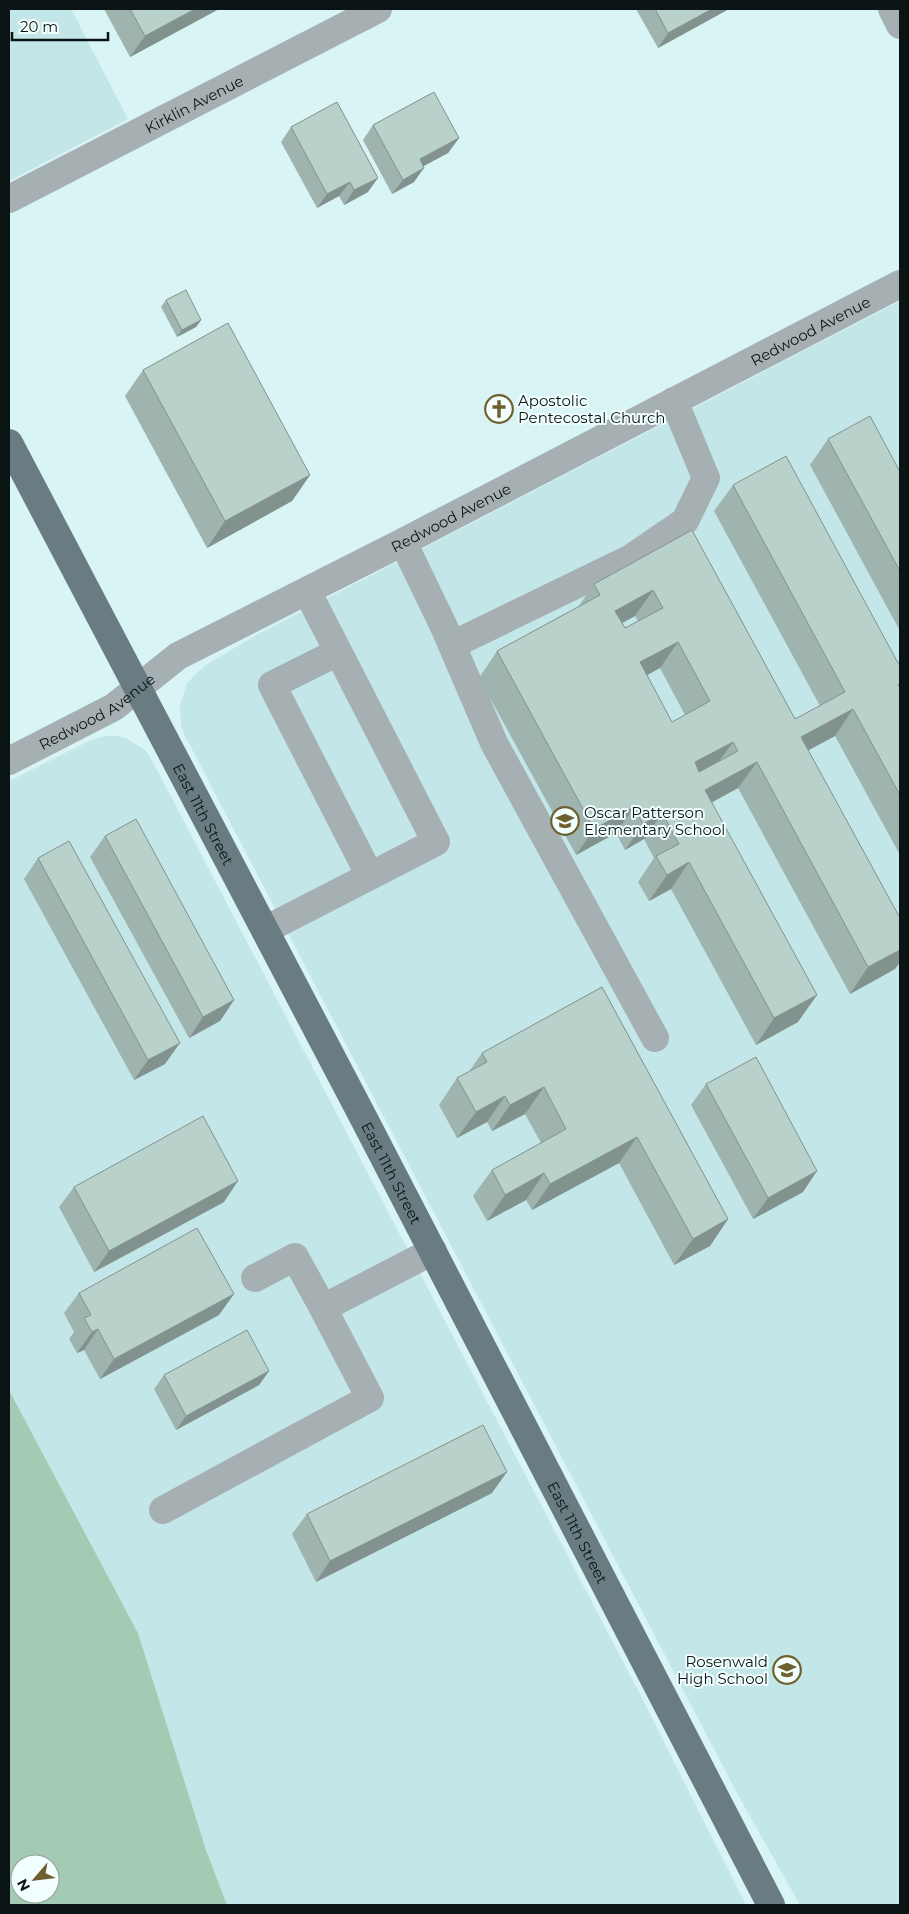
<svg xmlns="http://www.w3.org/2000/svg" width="909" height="1914" font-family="Montserrat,sans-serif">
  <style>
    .built { fill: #c3e7e9 }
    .forest { fill: #a3cab2; fill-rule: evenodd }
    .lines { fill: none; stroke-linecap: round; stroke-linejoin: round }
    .minor { stroke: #a6b0b3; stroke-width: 28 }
    .major { stroke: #697c82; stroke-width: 28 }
    .wall { fill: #9fb4af; fill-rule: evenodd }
    .shaded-wall { fill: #82928e }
    .building { fill: #b9d1cb; stroke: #82928e; fill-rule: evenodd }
    .labels { text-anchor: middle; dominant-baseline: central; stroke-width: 4; stroke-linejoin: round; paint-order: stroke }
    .street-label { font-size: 15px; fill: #0b1414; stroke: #f3fefe }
    .poi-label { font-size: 15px; fill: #0b1414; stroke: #f3fefe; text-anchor: start }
  </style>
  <rect width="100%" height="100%" fill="#d9f4f5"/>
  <!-- built -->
  <g class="built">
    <path d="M 9,9 L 71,9 L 128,119 L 9,181 Z"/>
    <path d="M 900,301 L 900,1905 L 800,1905 L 738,1795 L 185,736 L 181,726 L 180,706 L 187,683 L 204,666 L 258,634 Z"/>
    <path d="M 106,736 L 117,736 L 128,739 L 146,751 L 153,762 L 641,1696 L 746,1905 L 227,1905 L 206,1850 L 138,1633 L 9,1390 L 9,781 L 93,739 Z"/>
  </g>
  <!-- forest -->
  <path class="forest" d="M 9,1390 L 138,1633 L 206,1850 L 227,1905 L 9,1905 ZM 20,1864 L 50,1864 L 50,1894 L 20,1894 Z"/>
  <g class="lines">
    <!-- minor -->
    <g class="minor">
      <path d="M 892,9 L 900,25"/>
      <path id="s1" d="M 9,199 L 378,9"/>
      <path d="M 403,542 L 445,629 L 494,743 L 655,1038"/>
      <path d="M 452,645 L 631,558 L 685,521 L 706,478 L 674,401"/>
      <path d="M 338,652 L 272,685 L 370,876"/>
      <path id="s2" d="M 9,761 L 114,707 L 178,656 L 403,542 L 900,284"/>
      <path d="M 265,930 L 436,842 L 307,591"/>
      <path d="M 255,1278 L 295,1257 L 323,1308"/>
      <path d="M 163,1510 L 370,1398 L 323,1308 L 433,1251"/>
    </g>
    <!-- major -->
    <path class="major" id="s3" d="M 9,443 L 362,1115 L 771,1905"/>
  </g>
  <!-- wall -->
  <g class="wall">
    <path d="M 104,9 L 219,9 L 130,57 Z"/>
    <path d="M 636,9 L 729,9 L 658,48 Z"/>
    <path d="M 373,125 L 459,138 L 448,153 L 423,166 L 414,182 L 392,194 L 363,140 Z"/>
    <path d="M 291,127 L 368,192 L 344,205 L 339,196 L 317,208 L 281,142 Z"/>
    <path d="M 166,300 L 201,320 L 196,327 L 177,337 L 161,307 Z"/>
    <path d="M 143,370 L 310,475 L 292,501 L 207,548 L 125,396 Z"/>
    <path d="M 828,439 L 900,472 L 900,631 L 810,465 Z"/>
    <path d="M 733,485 L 898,663 L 900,662 L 900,855 L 835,736 L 808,750 L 900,918 L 900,962 L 895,969 L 850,994 L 738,788 L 712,802 L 798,1022 L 756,1045 L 671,889 L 649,901 L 638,882 L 654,858 L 644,839 L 625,850 L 616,833 L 576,855 L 479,678 L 497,651 L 578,607 L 594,584 L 692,530 L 795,719 L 820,706 L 714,511 ZM 635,616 L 638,621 L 625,628 L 622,623 ZM 660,668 L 685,715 L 672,722 L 647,675 Z"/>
    <path d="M 105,836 L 234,1000 L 220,1021 L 189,1038 L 90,857 Z"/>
    <path d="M 38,858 L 165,1064 L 134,1080 L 24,879 Z"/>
    <path d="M 602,987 L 728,1219 L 710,1246 L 674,1265 L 619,1163 L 532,1210 L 526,1200 L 487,1221 L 473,1196 L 492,1170 L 541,1143 L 525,1114 L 492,1131 L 487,1122 L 457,1138 L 439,1105 L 457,1078 L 468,1073 L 482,1053 Z"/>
    <path d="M 706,1084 L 803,1192 L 753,1219 L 691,1105 Z"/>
    <path d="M 74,1187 L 224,1202 L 94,1272 L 59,1207 Z"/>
    <path d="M 79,1293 L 219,1315 L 100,1379 L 84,1350 L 77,1353 L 69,1339 L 74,1332 L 64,1313 Z"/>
    <path d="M 269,1371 L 259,1385 L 176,1430 L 154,1389 L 164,1375 Z"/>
    <path d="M 492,1493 L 316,1582 L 292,1534 L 307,1514 Z"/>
  </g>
  <!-- shaded-wall -->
  <g class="shaded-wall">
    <path d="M 195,9 L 219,9 L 130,57 L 145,36 Z"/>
    <path d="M 712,9 L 729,9 L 658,48 L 668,33 Z"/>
    <path d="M 459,138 L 448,153 L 409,174 L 420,159 Z"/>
    <path d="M 424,168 L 414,182 L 392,194 L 403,180 Z"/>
    <path d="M 378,178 L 368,192 L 344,205 L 354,190 Z"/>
    <path d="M 350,182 L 339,196 L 317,208 L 327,194 Z"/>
    <path d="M 201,320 L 196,327 L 177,337 L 182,330 Z"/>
    <path d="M 310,475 L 292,501 L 207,548 L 225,521 Z"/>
    <path d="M 653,590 L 635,616 L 596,637 L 615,611 Z"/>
    <path d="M 678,642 L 660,668 L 622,689 L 640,662 Z"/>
    <path d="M 853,709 L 835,736 L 783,764 L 801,737 Z"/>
    <path d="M 733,742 L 714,768 L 676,789 L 695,762 Z"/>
    <path d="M 757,762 L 738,788 L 687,816 L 705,790 Z"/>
    <path d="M 634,807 L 616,833 L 576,855 L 594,829 Z"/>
    <path d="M 662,813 L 644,839 L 625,850 L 643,824 Z"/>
    <path d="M 689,862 L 671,889 L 649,901 L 667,875 Z"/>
    <path d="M 900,950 L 900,962 L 895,969 L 850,994 L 868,967 Z"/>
    <path d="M 817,995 L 798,1022 L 756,1045 L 774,1018 Z"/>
    <path d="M 234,1000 L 220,1021 L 189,1038 L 203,1017 Z"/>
    <path d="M 180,1043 L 165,1064 L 134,1080 L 148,1060 Z"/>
    <path d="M 544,1087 L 525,1114 L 492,1131 L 510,1105 Z"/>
    <path d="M 505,1096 L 487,1122 L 457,1138 L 476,1112 Z"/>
    <path d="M 637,1137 L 619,1163 L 532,1210 L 550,1184 Z"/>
    <path d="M 817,1171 L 803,1192 L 753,1219 L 768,1198 Z"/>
    <path d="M 544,1173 L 526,1200 L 487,1221 L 505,1195 Z"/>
    <path d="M 238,1181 L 224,1202 L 94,1272 L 109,1251 Z"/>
    <path d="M 728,1219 L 710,1246 L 674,1265 L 693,1239 Z"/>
    <path d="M 234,1294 L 219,1315 L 100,1379 L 114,1359 Z"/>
    <path d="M 98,1329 L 84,1350 L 77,1353 L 92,1332 Z"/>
    <path d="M 269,1371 L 259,1385 L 176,1430 L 186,1416 Z"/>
    <path d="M 507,1472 L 492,1493 L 316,1582 L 330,1561 Z"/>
  </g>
  <!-- building -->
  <g class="building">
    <path d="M 130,9 L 195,9 L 145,36 Z"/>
    <path d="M 655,9 L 712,9 L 668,33 Z"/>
    <path d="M 434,92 L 459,138 L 420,159 L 424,168 L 403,180 L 373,125 Z"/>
    <path d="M 337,102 L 378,178 L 354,190 L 350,182 L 327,194 L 291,127 Z"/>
    <path d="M 186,290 L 201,320 L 182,330 L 166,300 Z"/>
    <path d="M 228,323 L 310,475 L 225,521 L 143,370 Z"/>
    <path d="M 870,416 L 900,472 L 900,571 L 828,439 Z"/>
    <path d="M 786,456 L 898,663 L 900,662 L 900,684 L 898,685 L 900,688 L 900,795 L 853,709 L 801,737 L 900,918 L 900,950 L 868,967 L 757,762 L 705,790 L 817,995 L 774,1018 L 689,862 L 667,875 L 656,856 L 679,844 L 662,813 L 643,824 L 634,807 L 594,829 L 497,651 L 600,595 L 594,584 L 692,530 L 795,719 L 845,692 L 733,485 ZM 653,590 L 663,608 L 625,628 L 615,611 ZM 678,642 L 710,701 L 672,722 L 640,662 ZM 733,742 L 738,751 L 699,772 L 695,762 Z"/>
    <path d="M 136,819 L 234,1000 L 203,1017 L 105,836 Z"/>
    <path d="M 69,841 L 180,1043 L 148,1060 L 38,858 Z"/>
    <path d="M 602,987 L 728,1219 L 693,1239 L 637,1137 L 550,1184 L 544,1173 L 505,1195 L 492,1170 L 566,1129 L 544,1087 L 510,1105 L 505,1096 L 476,1112 L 457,1078 L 487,1062 L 482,1053 Z"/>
    <path d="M 756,1057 L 817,1171 L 768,1198 L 706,1084 Z"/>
    <path d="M 203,1116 L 238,1181 L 109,1251 L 74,1187 Z"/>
    <path d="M 197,1228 L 234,1294 L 114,1359 L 98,1329 L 92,1332 L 84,1318 L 91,1315 L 79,1293 Z"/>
    <path d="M 247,1330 L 269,1371 L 186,1416 L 164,1375 Z"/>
    <path d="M 483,1425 L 507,1472 L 330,1561 L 307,1514 Z"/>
  </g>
  <!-- icons -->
  <defs>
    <symbol id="church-ring" viewBox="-11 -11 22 22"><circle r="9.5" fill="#f3fefe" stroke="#6d602d" stroke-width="1.5"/><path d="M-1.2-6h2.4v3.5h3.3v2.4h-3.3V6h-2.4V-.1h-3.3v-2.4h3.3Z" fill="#6d602d"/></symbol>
    <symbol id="school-ring" viewBox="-11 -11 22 22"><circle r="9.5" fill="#f3fefe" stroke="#6d602d" stroke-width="1.5"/><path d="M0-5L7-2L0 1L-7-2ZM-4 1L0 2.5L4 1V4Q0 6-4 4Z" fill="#6d602d"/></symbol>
  </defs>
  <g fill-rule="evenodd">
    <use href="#church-ring" x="483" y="393" width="32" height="32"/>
    <use href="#school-ring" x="549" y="805" width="32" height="32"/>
    <use href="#school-ring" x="771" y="1654" width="32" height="32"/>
  </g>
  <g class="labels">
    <!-- street labels -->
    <g class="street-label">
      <text stroke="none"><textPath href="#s1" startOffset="208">Kirklin Avenue</textPath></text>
      <text stroke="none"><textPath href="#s2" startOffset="911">Redwood Avenue</textPath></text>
      <text stroke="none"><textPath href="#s2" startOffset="506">Redwood Avenue</textPath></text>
      <text stroke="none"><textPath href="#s2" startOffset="101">Redwood Avenue</textPath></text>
      <text stroke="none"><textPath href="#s3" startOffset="419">East 11th Street</textPath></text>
      <text stroke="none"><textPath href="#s3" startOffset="824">East 11th Street</textPath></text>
      <text stroke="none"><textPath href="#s3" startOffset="1229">East 11th Street</textPath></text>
    </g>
    <!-- poi labels -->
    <g class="poi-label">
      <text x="518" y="400">Apostolic<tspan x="518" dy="17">Pentecostal Church</tspan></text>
      <text x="584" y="812">Oscar Patterson<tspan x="584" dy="17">Elementary School</tspan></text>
      <text x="768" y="1661" text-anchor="end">Rosenwald<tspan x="768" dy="17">High School</tspan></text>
    </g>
  </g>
  <!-- border -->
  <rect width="909" height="1914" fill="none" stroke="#0b1414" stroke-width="20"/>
  <!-- north arrow -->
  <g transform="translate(35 1879) rotate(242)"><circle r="24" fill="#f3fefe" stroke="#96a0a0"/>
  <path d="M0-4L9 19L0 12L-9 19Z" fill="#6d602d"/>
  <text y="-8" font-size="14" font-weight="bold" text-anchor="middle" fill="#0b1414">N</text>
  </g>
  <!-- scale -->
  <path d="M12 32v8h96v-8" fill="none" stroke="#0b1414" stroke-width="2.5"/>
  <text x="20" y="32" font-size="15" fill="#0b1414" stroke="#f3fefe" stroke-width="4" paint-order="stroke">20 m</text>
</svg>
